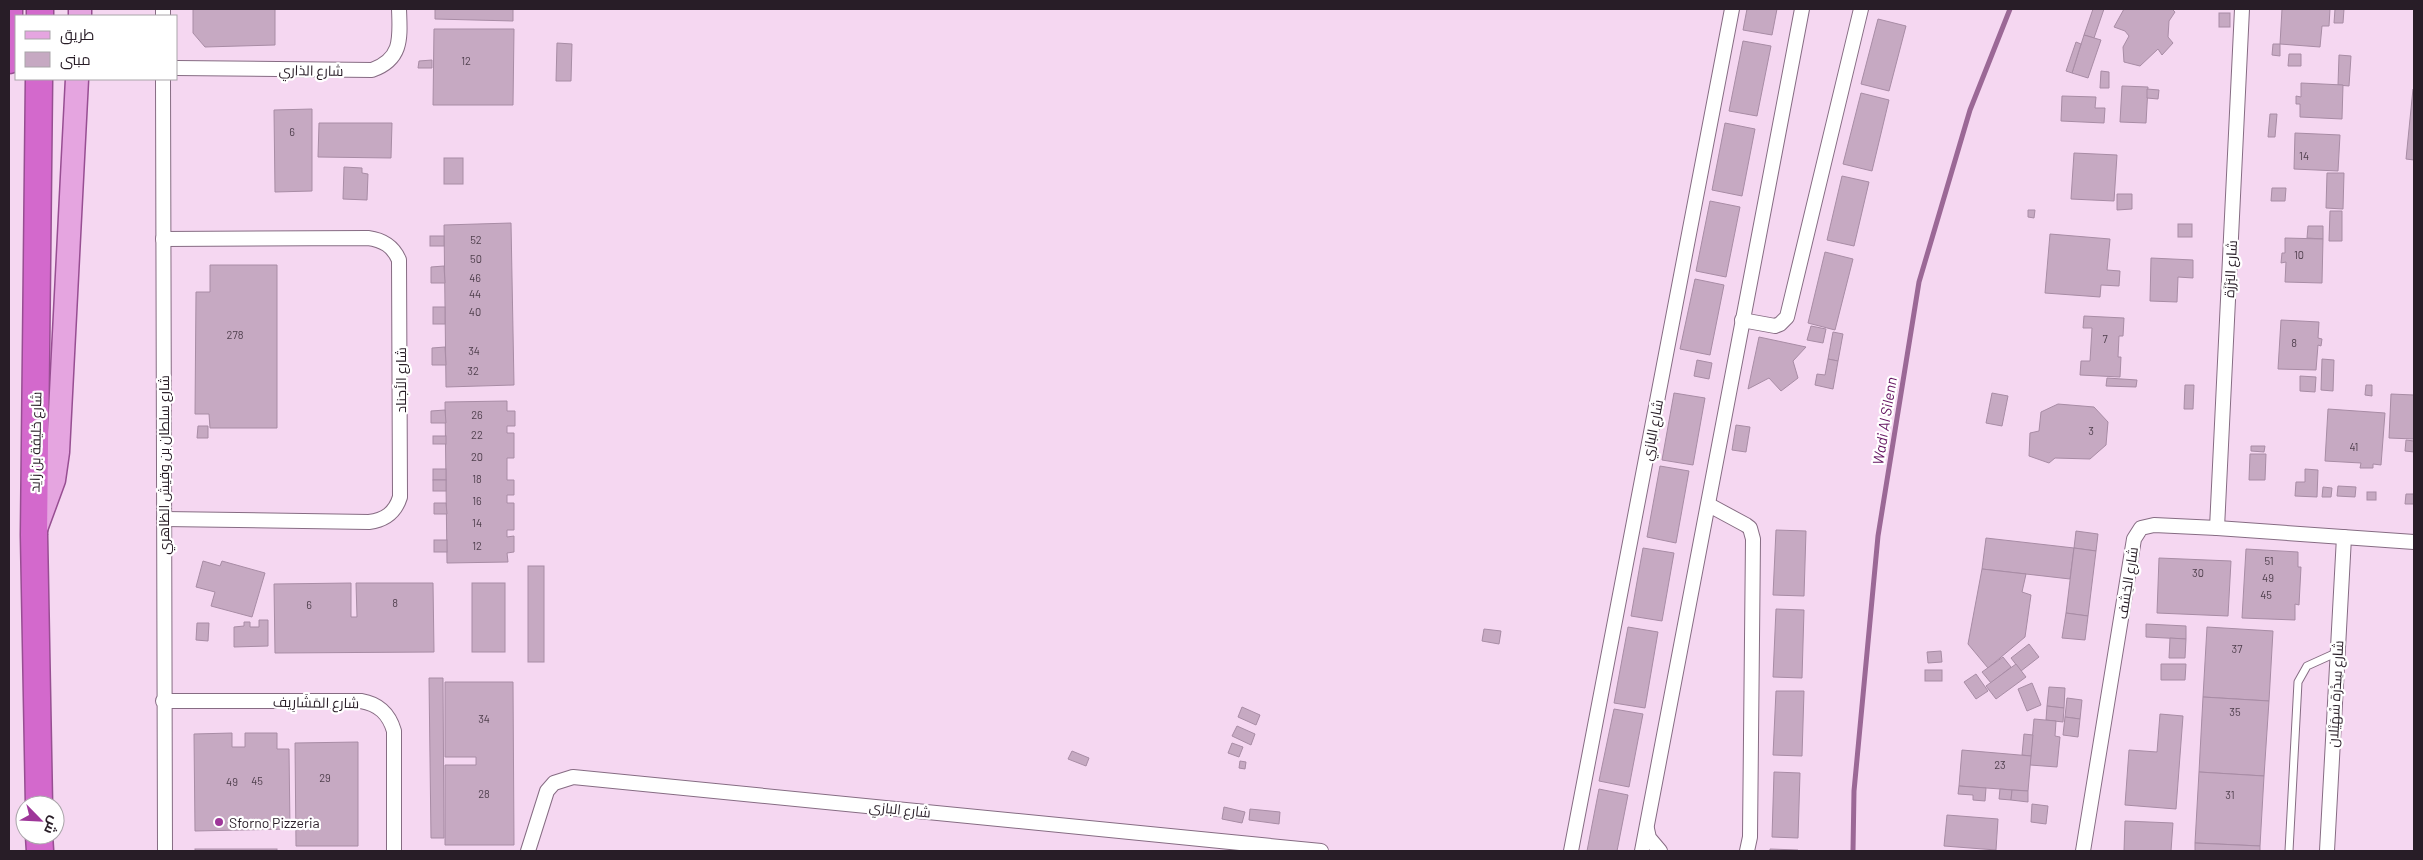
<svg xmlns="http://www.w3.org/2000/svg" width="2423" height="860" font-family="Barlow,Cairo,sans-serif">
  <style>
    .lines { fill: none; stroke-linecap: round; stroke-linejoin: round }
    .stream { stroke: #9b6896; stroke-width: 5 }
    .building { fill: #c6a9c2; stroke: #a88ca5 }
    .lane-casing { stroke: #866c83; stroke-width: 9 }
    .street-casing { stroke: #866c83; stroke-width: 16 }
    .primary-casing { stroke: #974e92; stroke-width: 25 }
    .highway-casing { stroke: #974e92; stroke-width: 29 }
    .lane { stroke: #fff; stroke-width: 7 }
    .street { stroke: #fff; stroke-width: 14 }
    .primary { stroke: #e5a5e0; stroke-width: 22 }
    .highway { stroke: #d369cc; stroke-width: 26 }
    .poi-dot { fill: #9e3699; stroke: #fff; stroke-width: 2 }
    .labels { text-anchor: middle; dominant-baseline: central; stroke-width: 4.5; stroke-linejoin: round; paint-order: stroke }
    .number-label { font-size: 11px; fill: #50404e }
    .street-label { font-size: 14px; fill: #281d27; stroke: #fff }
    .poi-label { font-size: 14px; fill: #281d27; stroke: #fff; text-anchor: start }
    .water-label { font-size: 15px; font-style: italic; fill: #62105f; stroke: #fff }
  </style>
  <rect width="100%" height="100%" fill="#f5d7f1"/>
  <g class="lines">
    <!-- stream -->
    <path class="stream" d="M 1853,851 L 1854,791 L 1878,536 L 1919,282 L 1970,110 L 2010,9"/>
  </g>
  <!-- building -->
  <g class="building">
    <path d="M 193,9 L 275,9 L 275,45 L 205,47 L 193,33 Z"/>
    <path d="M 435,9 L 513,9 L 513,21 L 435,19 Z"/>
    <path d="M 1747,9 L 1777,9 L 1772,35 L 1743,30 Z"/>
    <path d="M 2093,9 L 2104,9 L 2094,38 L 2084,35 Z"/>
    <path d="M 2124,9 L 2172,9 L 2175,12 L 2169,21 L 2168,37 L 2173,43 L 2162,55 L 2158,49 L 2140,66 L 2124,62 L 2123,47 L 2129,36 L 2125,31 L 2114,27 Z"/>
    <path d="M 2282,9 L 2330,9 L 2329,26 L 2322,26 L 2320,47 L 2280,44 Z"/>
    <path d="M 2335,9 L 2344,9 L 2343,23 L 2334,23 Z"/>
    <rect x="2219" y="13" width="11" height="14"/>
    <path d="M 1878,19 L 1906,26 L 1889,91 L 1861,84 Z"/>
    <path d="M 434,29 L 514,29 L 513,105 L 433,105 Z"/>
    <path d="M 2084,35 L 2101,40 L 2088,78 L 2072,73 Z"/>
    <path d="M 1743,41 L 1771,46 L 1757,116 L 1729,111 Z"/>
    <path d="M 2076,42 L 2081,44 L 2072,73 L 2066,71 Z"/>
    <path d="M 557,43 L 572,44 L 571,81 L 556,81 Z"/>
    <path d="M 2273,44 L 2280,44 L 2280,56 L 2272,55 Z"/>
    <path d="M 2289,54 L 2301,54 L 2301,66 L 2288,66 Z"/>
    <path d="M 2339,55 L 2351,56 L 2349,86 L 2338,85 Z"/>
    <path d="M 432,60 L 432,68 L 418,68 L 419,61 Z"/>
    <path d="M 2101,71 L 2109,72 L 2109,88 L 2100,88 Z"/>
    <path d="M 2301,83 L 2343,85 L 2342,119 L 2300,117 L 2300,104 L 2296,104 L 2296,96 L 2301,97 Z"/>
    <path d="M 2122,86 L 2148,87 L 2146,123 L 2120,122 Z"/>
    <path d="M 2147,89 L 2159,90 L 2158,99 L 2147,98 Z"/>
    <path d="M 2413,89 L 2414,89 L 2414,160 L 2406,159 Z"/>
    <path d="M 1861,93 L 1889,100 L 1872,171 L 1843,164 Z"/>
    <path d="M 2062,96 L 2096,97 L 2095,108 L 2105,108 L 2104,123 L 2061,121 Z"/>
    <path d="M 312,109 L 312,191 L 275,192 L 274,110 Z"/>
    <path d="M 2270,114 L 2277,114 L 2275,137 L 2268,137 Z"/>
    <path d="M 319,123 L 392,123 L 391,158 L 318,157 Z"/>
    <path d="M 1725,123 L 1755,129 L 1742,196 L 1712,190 Z"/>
    <path d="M 2295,133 L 2340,135 L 2338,171 L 2294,169 Z"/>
    <path d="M 2074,153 L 2117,155 L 2114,201 L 2071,199 Z"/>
    <rect x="444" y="158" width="19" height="26"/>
    <path d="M 344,167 L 362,168 L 362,173 L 368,174 L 367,200 L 343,199 Z"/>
    <path d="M 2327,173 L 2344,173 L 2343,209 L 2326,208 Z"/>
    <path d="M 1842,176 L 1869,182 L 1854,246 L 1827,240 Z"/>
    <path d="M 2272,188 L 2286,188 L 2285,201 L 2271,201 Z"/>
    <path d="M 2117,194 L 2132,194 L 2132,209 L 2117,210 Z"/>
    <path d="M 1710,201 L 1740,207 L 1726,277 L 1696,271 Z"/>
    <path d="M 2028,210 L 2035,210 L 2034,218 L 2028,217 Z"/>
    <path d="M 2330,211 L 2342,211 L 2342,241 L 2329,241 Z"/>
    <path d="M 511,223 L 514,385 L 446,387 L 444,225 Z"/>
    <rect x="2178" y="224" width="14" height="13"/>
    <path d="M 2308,226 L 2323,226 L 2323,239 L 2307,238 Z"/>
    <path d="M 2050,234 L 2110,239 L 2107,270 L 2120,271 L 2119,286 L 2101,285 L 2100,297 L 2045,293 Z"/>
    <rect x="430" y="236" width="14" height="10"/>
    <path d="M 2285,238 L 2323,239 L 2322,283 L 2285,282 L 2286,262 L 2281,263 L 2282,253 L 2285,253 Z"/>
    <path d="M 1825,252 L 1853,259 L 1835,330 L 1808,323 Z"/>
    <path d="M 2151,258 L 2193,260 L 2193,278 L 2178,277 L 2177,302 L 2150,301 Z"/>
    <path d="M 210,265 L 277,265 L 277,428 L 210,428 L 209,414 L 195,414 L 196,292 L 210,292 Z"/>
    <path d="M 444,266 L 445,283 L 431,283 L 431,267 Z"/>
    <path d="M 1695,279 L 1724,285 L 1710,355 L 1680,349 Z"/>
    <rect x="433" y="307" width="12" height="17"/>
    <path d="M 2084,316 L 2124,318 L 2123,336 L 2119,336 L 2118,357 L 2121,357 L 2120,377 L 2080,375 L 2081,361 L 2090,361 L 2092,328 L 2083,328 Z"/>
    <path d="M 2281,320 L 2319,322 L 2318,338 L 2322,339 L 2321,346 L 2318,345 L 2316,370 L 2278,369 Z"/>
    <path d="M 1811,326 L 1826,329 L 1823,343 L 1807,340 Z"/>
    <path d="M 1833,332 L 1843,334 L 1838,361 L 1828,359 Z"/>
    <path d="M 1759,337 L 1806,347 L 1793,361 L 1798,378 L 1781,391 L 1769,378 L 1748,389 Z"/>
    <path d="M 445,347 L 446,365 L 432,365 L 432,348 Z"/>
    <path d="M 1828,359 L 1838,361 L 1833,389 L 1815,385 L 1817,374 L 1825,375 Z"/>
    <path d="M 2322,359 L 2334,360 L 2333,391 L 2321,390 Z"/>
    <path d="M 1697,360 L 1712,363 L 1709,379 L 1694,376 Z"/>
    <path d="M 2300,376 L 2316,377 L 2315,392 L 2300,391 Z"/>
    <path d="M 2107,378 L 2137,380 L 2136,387 L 2106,386 Z"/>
    <path d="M 2185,385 L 2194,385 L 2193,409 L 2184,409 Z"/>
    <path d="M 2366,385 L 2372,385 L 2372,396 L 2365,395 Z"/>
    <path d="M 1674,393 L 1705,398 L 1693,465 L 1662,460 Z"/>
    <path d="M 1992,393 L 2008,396 L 2002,426 L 1986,423 Z"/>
    <path d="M 2391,394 L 2414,395 L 2414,439 L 2389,438 Z"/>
    <path d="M 507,401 L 507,411 L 515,411 L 515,426 L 507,426 L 507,433 L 514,433 L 514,458 L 507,458 L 507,480 L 514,480 L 514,495 L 507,495 L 507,503 L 514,503 L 514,530 L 507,530 L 507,537 L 514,536 L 514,552 L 507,553 L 508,562 L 447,563 L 445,402 Z"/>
    <path d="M 2058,404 L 2094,407 L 2108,422 L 2106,445 L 2090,459 L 2055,458 L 2049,463 L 2029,456 L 2030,433 L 2039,431 L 2041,412 Z"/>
    <path d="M 2328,409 L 2385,413 L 2381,465 L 2373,464 L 2373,468 L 2360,468 L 2361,463 L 2325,461 Z"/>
    <path d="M 445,410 L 446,423 L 431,423 L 431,411 Z"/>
    <path d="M 1736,425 L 1750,427 L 1746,452 L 1732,450 Z"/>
    <path d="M 198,426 L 208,426 L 208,438 L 197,438 Z"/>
    <rect x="433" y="436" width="13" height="8"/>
    <path d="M 2406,440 L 2414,441 L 2414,452 L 2405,451 Z"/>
    <path d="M 2251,446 L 2265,446 L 2264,452 L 2251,451 Z"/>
    <path d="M 2250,454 L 2266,454 L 2265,480 L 2249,480 Z"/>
    <path d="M 1660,466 L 1689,471 L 1676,543 L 1647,537 Z"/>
    <rect x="433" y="469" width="13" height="11"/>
    <path d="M 2305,469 L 2318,470 L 2317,497 L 2295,496 L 2296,482 L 2305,482 Z"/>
    <rect x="433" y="480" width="13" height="11"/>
    <path d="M 2338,486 L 2356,487 L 2355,497 L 2337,496 Z"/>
    <path d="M 2323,487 L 2332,488 L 2331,497 L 2322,497 Z"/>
    <rect x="2367" y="492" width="9" height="8"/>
    <path d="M 2406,494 L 2414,494 L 2414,504 L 2405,504 Z"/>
    <path d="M 434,503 L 446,503 L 447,514 L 434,514 Z"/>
    <path d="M 1776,530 L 1806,531 L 1804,596 L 1773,595 Z"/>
    <path d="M 2076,531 L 2098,534 L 2096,551 L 2074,548 Z"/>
    <path d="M 1986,538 L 2074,548 L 2070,579 L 1982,569 Z"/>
    <rect x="434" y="540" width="13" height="12"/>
    <path d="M 1643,548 L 1674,553 L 1662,621 L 1631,616 Z"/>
    <path d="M 2074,548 L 2096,551 L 2088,616 L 2066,613 Z"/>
    <path d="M 2246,549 L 2298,552 L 2298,567 L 2301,567 L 2299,605 L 2295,604 L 2295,620 L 2242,618 Z"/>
    <path d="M 2159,558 L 2231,561 L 2228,616 L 2157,613 Z"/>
    <path d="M 203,561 L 220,566 L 222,561 L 265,573 L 252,617 L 211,606 L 215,592 L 196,587 Z"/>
    <rect x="528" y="566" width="16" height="96"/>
    <path d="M 1982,569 L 2026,574 L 2022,592 L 2031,595 L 2025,637 L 1988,668 L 1968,644 Z"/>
    <path d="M 351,583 L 351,617 L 357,617 L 356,583 L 433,583 L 434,652 L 275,653 L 274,584 Z"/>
    <rect x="472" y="583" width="33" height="69"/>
    <path d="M 1776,609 L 1804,610 L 1802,678 L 1773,677 Z"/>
    <path d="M 2066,613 L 2088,616 L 2085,640 L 2062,638 Z"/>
    <path d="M 259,620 L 268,620 L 268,646 L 234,647 L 234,627 L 244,626 L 244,622 L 250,622 L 250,627 L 259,627 Z"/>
    <path d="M 197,623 L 209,623 L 208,641 L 196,640 Z"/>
    <path d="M 2146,624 L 2186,626 L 2186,639 L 2146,637 Z"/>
    <path d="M 1628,627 L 1658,632 L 1645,708 L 1614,703 Z"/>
    <path d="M 2207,627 L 2273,631 L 2269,701 L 2203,697 Z"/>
    <path d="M 1484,629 L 1501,631 L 1499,644 L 1482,641 Z"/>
    <path d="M 2170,638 L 2186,639 L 2185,658 L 2169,658 Z"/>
    <path d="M 2029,644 L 2039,657 L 2021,671 L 2011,658 Z"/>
    <path d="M 1941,651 L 1942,662 L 1928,663 L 1927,652 Z"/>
    <path d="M 2003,657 L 2011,667 L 1991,683 L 1982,672 Z"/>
    <path d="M 2016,664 L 2026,677 L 1996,699 L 1986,686 Z"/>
    <path d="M 2161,664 L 2186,664 L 2185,680 L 2161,680 Z"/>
    <rect x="1925" y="670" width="17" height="11"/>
    <path d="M 1976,674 L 1988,691 L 1976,699 L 1964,682 Z"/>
    <path d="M 429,678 L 443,678 L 444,838 L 431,838 Z"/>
    <path d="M 445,682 L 513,682 L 514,845 L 445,845 L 445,765 L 476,765 L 476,757 L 445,757 Z"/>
    <path d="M 2032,683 L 2041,705 L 2027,711 L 2018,689 Z"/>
    <path d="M 2049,687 L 2065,688 L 2064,708 L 2047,706 Z"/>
    <path d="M 1776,691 L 1804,691 L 1802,756 L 1773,755 Z"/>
    <path d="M 2203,697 L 2269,701 L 2264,776 L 2199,772 Z"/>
    <path d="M 2067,698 L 2082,700 L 2080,719 L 2065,717 Z"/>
    <path d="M 2047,706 L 2064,708 L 2063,722 L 2046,720 Z"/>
    <path d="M 1242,707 L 1260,715 L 1256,725 L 1238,717 Z"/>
    <path d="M 1614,709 L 1643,714 L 1629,787 L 1599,781 Z"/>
    <path d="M 2160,714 L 2183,716 L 2176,809 L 2125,805 L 2129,750 L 2157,752 Z"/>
    <path d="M 2065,717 L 2080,719 L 2078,737 L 2063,735 Z"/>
    <path d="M 2034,719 L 2056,721 L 2055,736 L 2060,737 L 2057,767 L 2030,765 Z"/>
    <path d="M 1237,726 L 1255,734 L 1251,745 L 1232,736 Z"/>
    <path d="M 232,733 L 232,747 L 245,747 L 245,733 L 277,733 L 277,749 L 289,749 L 290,829 L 195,831 L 194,734 Z"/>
    <path d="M 2024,734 L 2033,735 L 2031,756 L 2022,755 Z"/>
    <path d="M 358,742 L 358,846 L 296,846 L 295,743 Z"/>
    <path d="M 1232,743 L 1243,747 L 1239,757 L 1228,753 Z"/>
    <path d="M 1962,750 L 2031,756 L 2028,791 L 1959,786 Z"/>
    <path d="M 1072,751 L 1089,758 L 1086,766 L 1068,759 Z"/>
    <path d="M 1240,761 L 1246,762 L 1245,769 L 1239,768 Z"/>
    <path d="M 1774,772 L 1800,773 L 1798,838 L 1772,837 Z"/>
    <path d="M 2199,772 L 2264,776 L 2260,846 L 2195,843 Z"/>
    <path d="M 1959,786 L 1986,788 L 1985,801 L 1973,800 L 1973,795 L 1958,794 Z"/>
    <path d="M 1599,789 L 1628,795 L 1617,851 L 1587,851 Z"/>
    <path d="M 2000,789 L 2012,790 L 2011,800 L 1999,799 Z"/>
    <path d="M 2012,790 L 2028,791 L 2028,802 L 2011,800 Z"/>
    <path d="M 2032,804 L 2048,806 L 2046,824 L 2031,822 Z"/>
    <path d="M 1224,807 L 1245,812 L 1242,823 L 1222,819 Z"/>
    <path d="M 1250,809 L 1280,812 L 1279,824 L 1249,820 Z"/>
    <path d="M 1947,815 L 1998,819 L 1996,850 L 1944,846 Z"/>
    <path d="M 2125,821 L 2173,823 L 2171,851 L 2124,851 Z"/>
    <path d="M 2195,843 L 2260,846 L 2260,851 L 2195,851 Z"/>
    <rect x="195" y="849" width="82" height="2"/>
    <path d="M 1770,849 L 1798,850 L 1798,851 L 1770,851 Z"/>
  </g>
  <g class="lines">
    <defs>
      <path id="lane" d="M 2289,851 L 2298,682 L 2307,666 L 2338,652"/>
      <g id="street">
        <path d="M 163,9 L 163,16"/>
        <path d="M 176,68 L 372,70 C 403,59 400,37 399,9"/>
        <path d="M 163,79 L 165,851"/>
        <path d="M 163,239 L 368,238 C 383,240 393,246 399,260 L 400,497 C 395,513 385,520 369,522 L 164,519"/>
        <path d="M 1742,320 L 1775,326 L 1780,324 L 1787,317 L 1861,9"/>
        <path d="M 1709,505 L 1746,525 L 1750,528 L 1753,539 L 1750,837 L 1747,851"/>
        <path d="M 2217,528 L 2242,9"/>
        <path d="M 163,701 L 361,701 C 379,704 389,714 394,731 L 394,851"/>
        <path d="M 1647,829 L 1649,838 L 1660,851"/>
        <path d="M 528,851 L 547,791 L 554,783 L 573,777 L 1321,851"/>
        <path d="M 1571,851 L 1732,9"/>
        <path d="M 1642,851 L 1802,9"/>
        <path d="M 2083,851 L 2134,539 L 2141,528 L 2154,525 L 2217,528 L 2414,542"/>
        <path d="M 2327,851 L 2344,537"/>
      </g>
      <g id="primary">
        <path d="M 80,16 L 80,9"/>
        <path d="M 36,529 L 54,480 L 58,452 L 77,79"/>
      </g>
      <g id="highway">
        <path d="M 40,16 L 40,9"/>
        <path d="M 9,60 L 9,9"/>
        <path d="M 39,805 L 34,535 L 39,79"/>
        <path d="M 39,835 L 40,851"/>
      </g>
    </defs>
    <!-- lane casing -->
    <use href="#lane" class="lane-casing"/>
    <!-- street casing -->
    <use href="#street" class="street-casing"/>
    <!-- primary casing -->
    <use href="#primary" class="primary-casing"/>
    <!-- highway casing -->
    <use href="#highway" class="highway-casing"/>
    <!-- lane -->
    <use href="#lane" class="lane"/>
    <!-- street -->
    <use href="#street" class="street"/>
    <!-- primary -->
    <use href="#primary" class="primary"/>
    <!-- highway -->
    <use href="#highway" class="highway"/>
  </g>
  <!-- markers -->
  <circle class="poi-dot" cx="219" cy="822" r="5"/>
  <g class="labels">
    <!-- number labels -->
    <g class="number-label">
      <text x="466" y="60">12</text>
      <text x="292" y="131">6</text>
      <text x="2304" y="155">14</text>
      <text x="476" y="239">52</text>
      <text x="2299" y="254">10</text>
      <text x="476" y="258">50</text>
      <text x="475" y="277">46</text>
      <text x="475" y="293">44</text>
      <text x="475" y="311">40</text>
      <text x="235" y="334">278</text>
      <text x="2105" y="338">7</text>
      <text x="2294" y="342">8</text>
      <text x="474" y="350">34</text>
      <text x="473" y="370">32</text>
      <text x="477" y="414">26</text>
      <text x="2091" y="430">3</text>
      <text x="477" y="434">22</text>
      <text x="2354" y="446">41</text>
      <text x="477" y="456">20</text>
      <text x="477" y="478">18</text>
      <text x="477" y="500">16</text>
      <text x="477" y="522">14</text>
      <text x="477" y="545">12</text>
      <text x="2269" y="560">51</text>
      <text x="2198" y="572">30</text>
      <text x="2268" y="577">49</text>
      <text x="2266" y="594">45</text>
      <text x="395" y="602">8</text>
      <text x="309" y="604">6</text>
      <text x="2237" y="648">37</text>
      <text x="2235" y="711">35</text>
      <text x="484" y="718">34</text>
      <text x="2000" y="764">23</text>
      <text x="325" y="777">29</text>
      <text x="257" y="780">45</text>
      <text x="232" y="781">49</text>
      <text x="484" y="793">28</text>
      <text x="2230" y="794">31</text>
    </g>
    <!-- street labels -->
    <g class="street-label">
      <text transform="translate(311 70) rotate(1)">شارع الذاري</text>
      <text transform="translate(2230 269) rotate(-87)">شارع البَرْزَة</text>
      <text transform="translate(400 380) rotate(-90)">شارع الأجناد</text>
      <text transform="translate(1652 430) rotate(-79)">شارع البازي</text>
      <text transform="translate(35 442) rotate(-89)">شارع خليفة بن زايد</text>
      <text transform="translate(163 465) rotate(-90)">شارع سلطان بن وقيش الظاهري</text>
      <text transform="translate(2127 583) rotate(-81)">شارع الخِشف</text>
      <text transform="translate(2335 694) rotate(-87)">شارع سِدْرة سْهَيْلان</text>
      <text transform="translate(316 702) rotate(1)">شارع المَشَارِيف</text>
      <text transform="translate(900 809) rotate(6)">شارع البازي</text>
    </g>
    <!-- poi labels -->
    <g class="poi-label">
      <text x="229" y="822">Sforno Pizzeria</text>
    </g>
    <!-- water labels -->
    <g class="water-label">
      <text transform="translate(1884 421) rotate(-81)">Wadi Al Silenn</text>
    </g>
  </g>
  <!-- border -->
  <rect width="2423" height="860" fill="none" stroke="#281d27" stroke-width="20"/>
  <!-- legend -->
  <rect x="15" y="15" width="162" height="65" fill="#ffffff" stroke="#a9a5a9"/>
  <rect x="25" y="31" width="25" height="8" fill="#e5a5e0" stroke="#a9a5a9"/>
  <text x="60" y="40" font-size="15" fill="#281d27">طريق</text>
  <rect x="25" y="52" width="25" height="15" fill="#c6a9c2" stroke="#a9a5a9"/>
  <text x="60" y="65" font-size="15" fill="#281d27">مبنى</text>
  <!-- north arrow -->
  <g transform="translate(40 820) rotate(114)"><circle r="24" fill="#ffffff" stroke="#a9a5a9"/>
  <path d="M0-4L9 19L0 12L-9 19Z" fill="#9e3699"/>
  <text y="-8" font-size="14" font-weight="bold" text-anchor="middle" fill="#281d27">ش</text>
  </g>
</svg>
